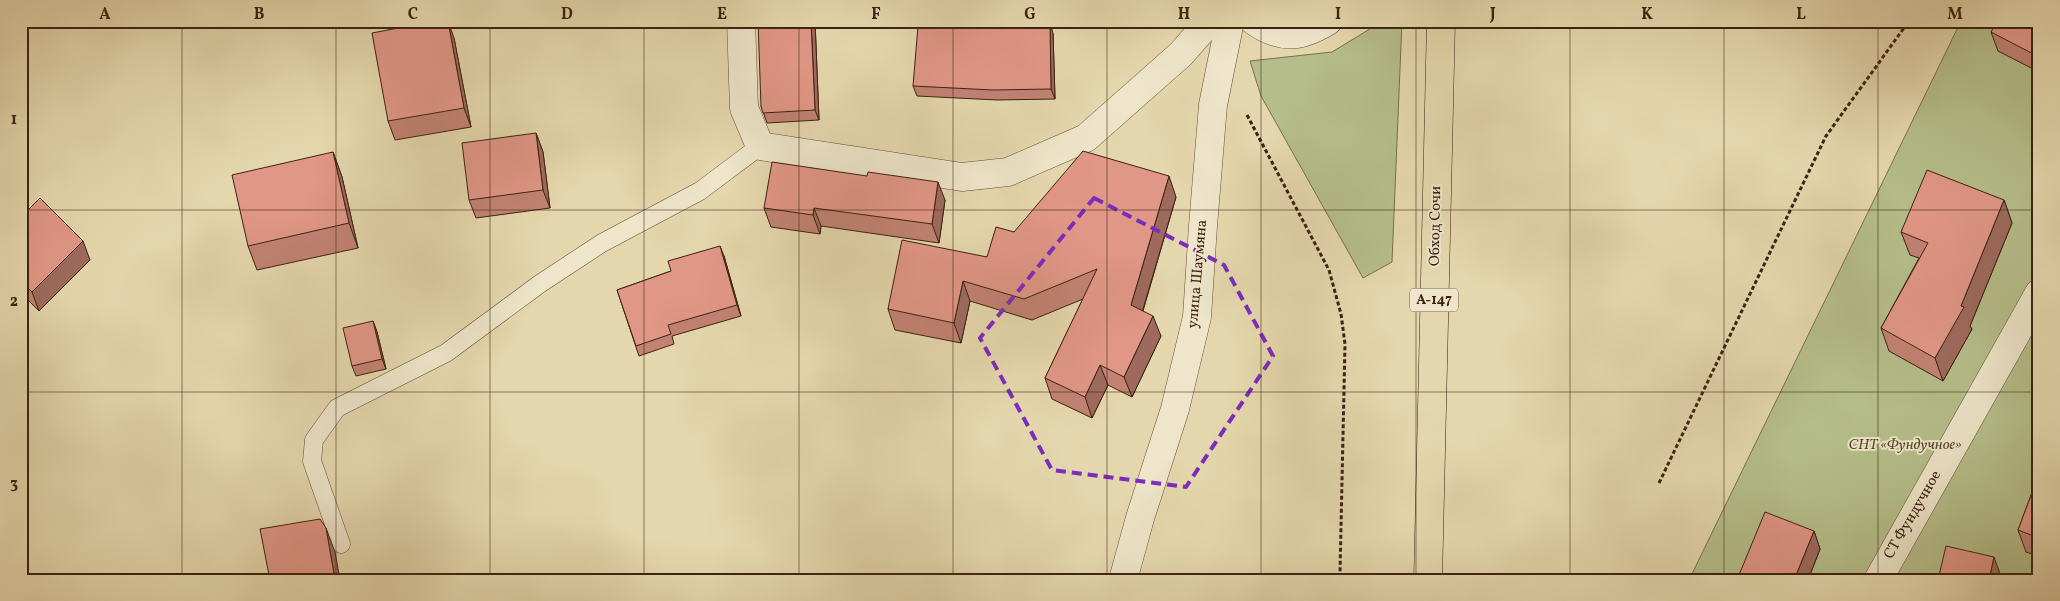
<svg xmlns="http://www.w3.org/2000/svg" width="2060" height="601" font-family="Vollkorn,serif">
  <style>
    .green { fill: #b5be8a; stroke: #78704e }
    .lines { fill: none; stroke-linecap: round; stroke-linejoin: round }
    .lane-casing { stroke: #664f38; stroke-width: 19 }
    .street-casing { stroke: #664f38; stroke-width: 29 }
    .highway-casing { stroke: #3c2211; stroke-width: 29 }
    .path { stroke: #3c2211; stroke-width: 3; stroke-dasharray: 4 2.5; stroke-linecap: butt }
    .lane { stroke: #eee5ca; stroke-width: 18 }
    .street { stroke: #eee5ca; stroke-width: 28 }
    .highway { stroke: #e5d7ad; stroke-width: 28 }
    .wall { fill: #c28274; stroke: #3c2211 }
    .shaded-wall { fill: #9e6a5e; stroke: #3c2211 }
    .building { fill: #e19787; stroke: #3c2211 }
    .marked { fill: none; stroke: #7b2cbf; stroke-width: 4; stroke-dasharray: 10 6; stroke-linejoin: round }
    .grid { fill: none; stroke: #3c2211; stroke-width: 1; stroke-opacity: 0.55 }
    .labels { text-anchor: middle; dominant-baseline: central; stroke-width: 4; stroke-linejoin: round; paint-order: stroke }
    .shield { fill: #eee5ca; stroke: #715c48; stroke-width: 1 }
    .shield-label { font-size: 14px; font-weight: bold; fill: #3c2211 }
    .street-label { font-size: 15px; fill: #3c2211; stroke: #eee5ca }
    .park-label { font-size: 15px; font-style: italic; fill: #5a492f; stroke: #eee5ca }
    .neatline { fill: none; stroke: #3c2211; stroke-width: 2 }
    .grid-label { font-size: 16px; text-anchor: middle; font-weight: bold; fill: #3c2211 }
  </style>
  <rect width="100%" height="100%" fill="#e5d7ad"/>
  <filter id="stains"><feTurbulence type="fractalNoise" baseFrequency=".004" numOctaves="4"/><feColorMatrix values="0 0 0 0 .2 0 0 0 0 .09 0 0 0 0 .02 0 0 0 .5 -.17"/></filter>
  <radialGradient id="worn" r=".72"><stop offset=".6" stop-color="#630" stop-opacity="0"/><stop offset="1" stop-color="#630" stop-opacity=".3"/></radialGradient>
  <!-- green -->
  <g class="green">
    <path d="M 1383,21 L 1402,21 L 1392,262 L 1363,278 L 1261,96 L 1250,61 L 1332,52 Z"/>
    <path d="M 1961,21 L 2039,21 L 2039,580 L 1689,580 Z"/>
  </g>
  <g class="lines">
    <defs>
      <path id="lane" d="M 341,544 L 312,461 L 314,440 L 337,408 L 446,353 L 541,283 L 602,243 L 700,191 L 760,146"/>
      <g id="street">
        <path d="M 741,21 L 744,108 L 760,146 L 962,177 L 1008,172 L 1086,138 L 1181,54 L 1210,21"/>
        <path d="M 1254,21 C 1281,40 1300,38 1328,21"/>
        <path d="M 1123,580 L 1140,518 L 1175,409 L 1197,317 L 1203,226 L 1213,105 L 1230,21"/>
        <path d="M 1878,580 L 2039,293"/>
      </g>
      <path id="highway" d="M 1428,580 L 1441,21"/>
    </defs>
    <!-- lane casing -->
    <use href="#lane" class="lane-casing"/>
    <!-- street casing -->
    <use href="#street" class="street-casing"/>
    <!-- highway casing -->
    <use href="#highway" class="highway-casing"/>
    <!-- path -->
    <g class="path">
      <path d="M 1247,115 L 1329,270 L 1341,314 L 1345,344 L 1340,573"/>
      <path d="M 1659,483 L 1826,136 L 1909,21"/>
      <path d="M 1527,575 L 1527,580"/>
    </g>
    <!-- lane -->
    <use href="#lane" class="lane"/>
    <!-- street -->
    <use href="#street" class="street"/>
    <!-- highway -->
    <use href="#highway" class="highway"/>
  </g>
  <!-- wall -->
  <g class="wall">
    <path d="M 815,21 L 819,120 L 767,123 L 761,106 Z"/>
    <path d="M 2039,21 L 2039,72 L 1998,51 L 1991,32 Z"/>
    <path d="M 1053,33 L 1055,99 L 997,100 L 917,96 L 913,86 Z"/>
    <path d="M 454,38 L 471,127 L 395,140 L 388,121 Z"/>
    <path d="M 536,133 L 543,152 L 550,208 L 476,218 L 469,200 Z"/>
    <path d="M 333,152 L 342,177 L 358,248 L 257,270 L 248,246 Z"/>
    <path d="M 1176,197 L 1143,311 L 1161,336 L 1132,397 L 1108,385 L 1092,418 L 1052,399 L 1045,378 L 1083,299 L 1032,320 L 970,301 L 961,343 L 895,330 L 888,309 L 987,257 L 1014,232 Z"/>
    <path d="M 945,200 L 939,243 L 821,226 L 820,234 L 771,227 L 764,208 Z"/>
    <path d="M 2004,200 L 2012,223 L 1970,326 L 1972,329 L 1943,381 L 1889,351 L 1881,328 L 1919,258 L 1910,255 L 1901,232 Z"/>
    <path d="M 21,217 L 90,260 L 39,311 L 21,293 Z"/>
    <path d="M 724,256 L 741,316 L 672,336 L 674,344 L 639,356 L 617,290 L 671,271 Z"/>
    <path d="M 373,321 L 377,332 L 386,369 L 356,376 L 352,366 Z"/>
    <path d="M 2039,474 L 2039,556 L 2026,552 L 2018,530 Z"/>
    <path d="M 1814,531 L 1820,549 L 1808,580 L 1741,580 L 1739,575 Z"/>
  </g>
  <!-- shaded-wall -->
  <g class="shaded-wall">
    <path d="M 448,21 L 454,38 L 471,127 L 464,108 Z"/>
    <path d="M 811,21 L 815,21 L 819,120 L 815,110 Z"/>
    <path d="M 1050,23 L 1053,33 L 1055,99 L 1051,89 Z"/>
    <path d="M 536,133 L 543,152 L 550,208 L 543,190 Z"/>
    <path d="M 333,152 L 342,177 L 358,248 L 349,223 Z"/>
    <path d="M 1169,176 L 1176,197 L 1138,326 L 1131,305 Z"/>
    <path d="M 938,182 L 945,200 L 939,243 L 932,224 Z"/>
    <path d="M 2004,200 L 2012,223 L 1970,326 L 1972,329 L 1943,381 L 1935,358 L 1961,306 Z"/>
    <path d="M 814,208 L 821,226 L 820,234 L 813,215 Z"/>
    <path d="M 83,241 L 90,260 L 39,311 L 32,292 Z"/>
    <path d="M 720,246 L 724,256 L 741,316 L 737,305 Z"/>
    <path d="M 963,281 L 970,301 L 961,343 L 954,323 Z"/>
    <path d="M 1153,316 L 1161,336 L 1132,397 L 1124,377 Z"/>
    <path d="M 373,321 L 377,332 L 386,369 L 382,359 Z"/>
    <path d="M 1100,365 L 1108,385 L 1092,418 L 1085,397 Z"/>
    <path d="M 326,528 L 335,552 L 340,580 L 334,574 Z"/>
    <path d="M 1814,531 L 1820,549 L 1808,580 L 1794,580 Z"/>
    <path d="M 1994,557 L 2002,579 L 2002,580 L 1989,580 Z"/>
  </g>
  <!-- building -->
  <g class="building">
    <path d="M 435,21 L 448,21 L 464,108 L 388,121 L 372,33 Z"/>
    <path d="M 758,21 L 811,21 L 815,110 L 763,113 L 761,106 Z"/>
    <path d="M 1997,21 L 2039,21 L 2039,57 L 1991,32 Z"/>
    <path d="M 1050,23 L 1051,89 L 993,90 L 913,86 L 918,26 Z"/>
    <path d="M 536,133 L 543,190 L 469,200 L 462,143 Z"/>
    <path d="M 1083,151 L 1169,176 L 1131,305 L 1153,316 L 1124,377 L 1100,365 L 1085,397 L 1045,378 L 1097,269 L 1024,299 L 963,281 L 954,323 L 888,309 L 902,240 L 987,257 L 996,227 L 1014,232 Z"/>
    <path d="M 333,152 L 349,223 L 248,246 L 232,175 Z"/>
    <path d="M 772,162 L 867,176 L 868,172 L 938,182 L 932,224 L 814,208 L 813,215 L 764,208 Z"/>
    <path d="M 1927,170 L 2004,200 L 1961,306 L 1964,307 L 1935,358 L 1881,328 L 1928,243 L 1901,232 Z"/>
    <path d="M 40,198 L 83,241 L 32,292 L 21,281 L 21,217 Z"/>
    <path d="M 720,246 L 737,305 L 668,325 L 671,334 L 636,346 L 617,290 L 671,271 L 668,261 Z"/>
    <path d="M 373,321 L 382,359 L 352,366 L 343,328 Z"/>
    <path d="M 2039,474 L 2039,538 L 2018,530 Z"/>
    <path d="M 1765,512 L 1814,531 L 1794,580 L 1750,580 L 1739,575 Z"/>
    <path d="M 320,519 L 326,528 L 334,574 L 344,580 L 270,580 L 260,529 Z"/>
    <path d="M 1946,546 L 1994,557 L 1989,580 L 1938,580 Z"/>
    <path d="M 414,577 L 415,580 L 404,580 Z"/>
  </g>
  <!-- marked area -->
  <path class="marked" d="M 1094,198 L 1224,265 L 1273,356 L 1186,487 L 1052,470 L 980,338 Z"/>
  <!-- grid -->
  <path class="grid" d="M 182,21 L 182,580M 336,21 L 336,580M 490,21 L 490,580M 644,21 L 644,580M 799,21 L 799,580M 953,21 L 953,580M 1107,21 L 1107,580M 1261,21 L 1261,580M 1416,21 L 1416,580M 1570,21 L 1570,580M 1724,21 L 1724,580M 1878,21 L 1878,580M 21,210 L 2039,210M 21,392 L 2039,392"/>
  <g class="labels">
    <!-- shield labels -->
    <rect class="shield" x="1410" y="288.5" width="48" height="23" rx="4"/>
    <g class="shield-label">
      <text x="1434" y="300">А-147</text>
    </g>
    <!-- street labels -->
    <g class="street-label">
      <text transform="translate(1436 226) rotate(-89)">Обход Сочи</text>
      <text transform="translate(1198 274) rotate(-85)">улица Шаумяна</text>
      <text transform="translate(1913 515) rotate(-60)">СТ Фундучное</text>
    </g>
    <!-- park labels -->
    <g class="park-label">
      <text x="1905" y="445">СНТ «Фундучное»</text>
    </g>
  </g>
  <!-- margin -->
  <rect width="2060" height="601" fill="none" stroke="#e5d7ad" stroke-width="55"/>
  <rect x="28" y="28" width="2004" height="546" class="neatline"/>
  <g class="grid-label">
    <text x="105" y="19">A</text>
    <text x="259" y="19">B</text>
    <text x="413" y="19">C</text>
    <text x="567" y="19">D</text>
    <text x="722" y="19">E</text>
    <text x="876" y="19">F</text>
    <text x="1030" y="19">G</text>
    <text x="1184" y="19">H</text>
    <text x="1338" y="19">I</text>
    <text x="1493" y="19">J</text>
    <text x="1647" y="19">K</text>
    <text x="1801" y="19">L</text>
    <text x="1955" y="19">M</text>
    <text x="14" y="124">1</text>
    <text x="14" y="306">2</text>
    <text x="14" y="488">3</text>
  </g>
  <rect width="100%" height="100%" filter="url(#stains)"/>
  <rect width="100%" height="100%" fill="url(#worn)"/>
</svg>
